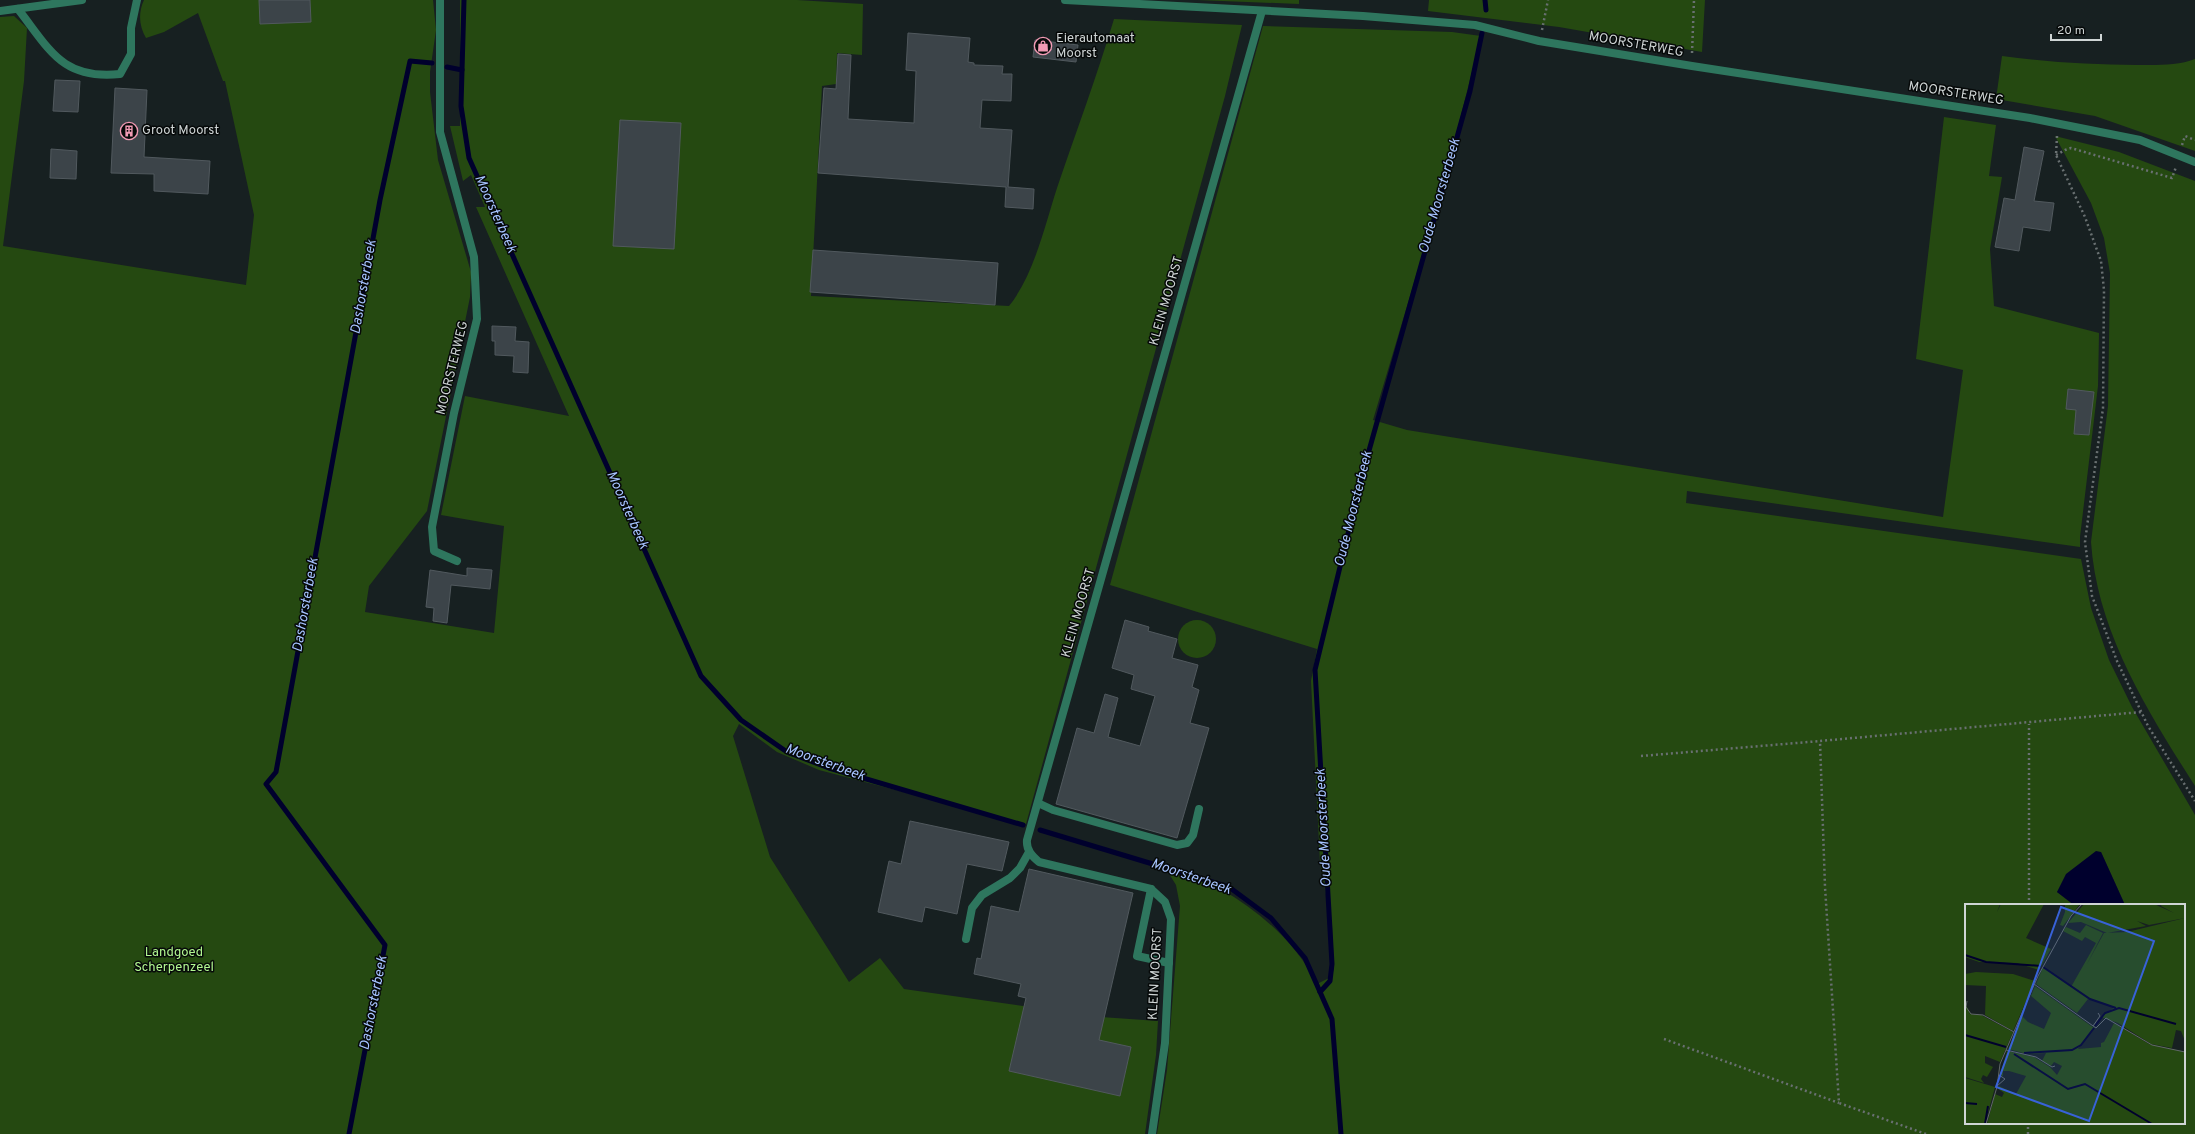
<svg xmlns="http://www.w3.org/2000/svg" width="2195" height="1134" font-family="Overpass,sans-serif">
  <style>
    .green { fill: #254911; fill-rule: evenodd }
    .water { fill: #00002d }
    .lines { fill: none; stroke-linecap: round; stroke-linejoin: round }
    .stream { stroke: #00002d; stroke-width: 5 }
    .building { fill: #3c4449; stroke: #51595e }
    .path { stroke: #697071; stroke-width: 2.5; stroke-dasharray: 2 3; stroke-linecap: butt }
    .service { stroke: #2e765e; stroke-width: 8 }
    .minor { stroke: #2e765e; stroke-width: 8 }
    .tertiary { stroke: #2e765e; stroke-width: 8 }
    .labels { text-anchor: middle; dominant-baseline: central; stroke-width: 3; stroke-linejoin: round; paint-order: stroke }
    .poi-label { font-size: 13px; fill: #cfd5d5; stroke: #060909; text-anchor: start }
    .street-label { font-size: 13px; fill: #cfd5d5; stroke: #060909 }
    .park-label { font-size: 13px; fill: #b2f891; stroke: #060909 }
    .water-label { font-size: 14px; font-style: italic; fill: #a6c3ff; stroke: #060909 }
    .inset-river { fill: none; stroke: #00002d; stroke-width: 2 }
    .inset-road { fill: none; stroke: #616869; stroke-width: 1 }
    .view { fill: #3862d8; fill-opacity: 0.15; stroke: #3862d8; stroke-width: 2 }
    .inset-edge { fill: none; stroke: #cfd5d5; stroke-width: 2 }
  </style>
  <rect width="100%" height="100%" fill="#172021"/>
  <!-- green -->
  <g class="green">
    <path d="M 144,0 L 433,0 L 436,30 L 430,72 L 430,92 L 438,160 L 471,272 L 470,297 L 427,511 L 369,586 L 365,612 L 494,633 L 504,526 L 441,515 L 465,396 L 569,416 L 476,207 L 485,207 L 471,175 L 463,181 L 450,126 L 460,126 L 460,0 L 797,0 L 863,4 L 862,55 L 837,53 L 836,84 L 822,86 L 811,296 L 1009,306 C 1034,275 1045,225 1057,188 C 1076,132 1097,76 1114,19 L 1242,25 L 1225,96 L 1026,824 L 819,770 L 777,752 L 739,724 L 733,736 L 770,857 L 849,982 L 880,958 L 904,989 L 1101,1017 L 1158,1021 L 1156,1055 L 1145,1134 L 0,1134 L 0,17 L 14,16 L 27,28 L 24,81 L 3,246 L 246,285 L 254,215 L 225,81 L 223,81 L 198,13 L 164,32 L 146,38 C 139,26 138,13 144,0 Z"/>
    <path d="M 1197,0 L 1299,0 L 1299,4 Z"/>
    <path d="M 1429,0 L 1705,0 L 1702,52 L 1559,27 L 1428,11 Z"/>
    <path d="M 1263,26 L 1452,32 L 1481,36 L 1444,182 L 1373,420 L 1407,430 L 1943,517 L 1963,370 L 1916,359 L 1944,117 L 1996,125 L 1989,176 L 2002,177 L 1990,249 L 1994,306 L 2099,333 L 2098,386 L 2080,537 L 2080,547 L 1687,491 L 1686,503 L 2081,559 L 2091,608 L 2109,660 L 2132,707 L 2195,815 L 2195,1134 L 1157,1134 L 1167,1070 L 1180,906 L 1176,885 L 1163,864 C 1226,885 1286,924 1317,984 L 1331,977 L 1334,969 L 1332,926 L 1320,863 L 1311,681 L 1317,649 L 1110,585 ZM 2101,852 L 2125,905 L 2184,905 L 2184,1123 L 1966,1123 L 1966,905 L 2074,905 L 2057,892 Z"/>
    <path d="M 2002,56 C 2047,62 2092,65 2137,65 C 2155,65 2178,66 2195,59 L 2195,151 L 2095,116 L 1996,99 Z"/>
    <path d="M 2055,136 L 2119,152 L 2195,181 L 2195,786 C 2148,712 2097,632 2091,542 L 2108,406 L 2110,273 L 2104,238 L 2091,203 Z"/>
    <circle cx="1197" cy="639" r="19"/>
  </g>
  <!-- water -->
  <path class="water" d="M 2096,851 L 2101,852 L 2125,905 L 2074,905 L 2057,892 L 2066,874 Z"/>
  <g class="lines">
    <!-- stream -->
    <g class="stream">
      <path d="M 464,0 L 461,106 L 469,158 L 701,676 L 741,720 L 787,752 L 829,768 L 1023,825"/>
      <path d="M 1485,0 L 1486,10"/>
      <path d="M 447,67 L 462,70"/>
      <path d="M 1040,830 L 1229,887 L 1271,918 L 1305,958 L 1332,1019 L 1341,1134"/>
      <path d="M 1320,992 L 1330,981 L 1332,964 L 1315,670 L 1363,472 L 1470,91 L 1482,33"/>
      <path d="M 349,1134 L 385,945 L 266,784 L 276,772 L 380,200 L 410,61 L 432,63"/>
    </g>
  </g>
  <!-- building -->
  <g class="building">
    <path d="M 259,0 L 310,0 L 311,22 L 260,24 Z"/>
    <path d="M 908,33 L 970,38 L 968,62 L 974,63 L 974,65 L 1003,66 L 1002,74 L 1012,74 L 1011,101 L 982,100 L 980,128 L 1012,130 L 1008,187 L 1034,189 L 1033,209 L 1005,207 L 1006,187 L 818,173 L 824,88 L 836,89 L 838,54 L 851,55 L 848,119 L 914,123 L 916,71 L 906,70 Z"/>
    <path d="M 1035,40 L 1078,45 L 1076,62 L 1033,57 Z"/>
    <path d="M 55,80 L 80,81 L 78,112 L 53,111 Z"/>
    <path d="M 115,88 L 147,90 L 144,157 L 210,161 L 208,194 L 154,191 L 154,174 L 111,173 Z"/>
    <path d="M 620,120 L 681,123 L 674,249 L 613,246 Z"/>
    <path d="M 2024,147 L 2044,151 L 2034,201 L 2054,203 L 2050,231 L 2023,227 L 2019,251 L 1995,247 L 2004,198 L 2015,200 Z"/>
    <path d="M 51,149 L 77,151 L 76,179 L 50,178 Z"/>
    <path d="M 813,250 L 998,263 L 995,305 L 810,292 Z"/>
    <path d="M 492,326 L 516,327 L 515,341 L 529,342 L 528,373 L 513,372 L 514,356 L 495,355 L 495,341 L 492,341 Z"/>
    <path d="M 2068,389 L 2094,392 L 2089,435 L 2074,434 L 2076,410 L 2066,409 Z"/>
    <path d="M 467,568 L 492,570 L 490,589 L 451,585 L 447,623 L 433,621 L 434,608 L 426,607 L 430,570 L 467,576 Z"/>
    <path d="M 1125,620 L 1149,627 L 1148,631 L 1177,639 L 1172,658 L 1198,665 L 1192,687 L 1199,690 L 1190,723 L 1209,728 L 1177,838 L 1056,804 L 1077,728 L 1094,733 L 1105,694 L 1118,698 L 1108,737 L 1140,746 L 1155,696 L 1131,689 L 1134,675 L 1112,668 Z"/>
    <path d="M 910,821 L 1009,842 L 1002,871 L 967,864 L 957,914 L 925,907 L 922,922 L 878,912 L 889,861 L 901,864 Z"/>
    <path d="M 1029,869 L 1133,893 L 1099,1040 L 1131,1047 L 1120,1096 L 1009,1071 L 1026,998 L 1018,996 L 1021,984 L 974,974 L 977,958 L 981,959 L 991,906 L 1019,912 Z"/>
  </g>
  <g class="lines">
    <!-- path -->
    <g class="path">
      <path d="M 1542,30 L 1548,0"/>
      <path d="M 1692,53 L 1694,0"/>
      <path d="M 2057,136 L 2056,155 L 2085,217 L 2101,261 L 2104,290 L 2103,408 L 2085,542 L 2092,596 L 2117,661 L 2148,726 L 2195,801"/>
      <path d="M 2182,145 L 2185,136 L 2195,140"/>
      <path d="M 2056,155 L 2065,150 L 2071,148 L 2172,178 L 2176,167"/>
      <path d="M 1641,756 L 1820,741"/>
      <path d="M 2029,905 L 2029,724"/>
      <path d="M 1664,1039 L 1839,1103"/>
      <path d="M 1926,1134 L 1839,1103 L 1825,887 L 1820,741 L 2141,712"/>
      <path d="M 2028,1134 L 2028,1123"/>
    </g>
    <!-- service -->
    <g class="service">
      <path d="M 440,0 L 440,132 L 474,257 L 477,319 L 454,413 L 432,527 L 434,551 L 457,561"/>
      <path d="M 18,9 C 50,50 62,80 120,74 L 131,54 L 131,28 L 137,0"/>
      <path d="M 1038,803 L 1053,810 L 1177,845 L 1187,843 L 1193,835 L 1199,809"/>
      <path d="M 1151,889 L 1137,956 L 1169,963"/>
      <path d="M 966,939 L 972,908 L 982,895 L 1010,878 L 1020,868 L 1029,852"/>
    </g>
    <!-- minor -->
    <path class="minor" d="M 1152,1134 L 1165,1043 L 1171,919 L 1165,902 L 1151,889 L 1039,862 C 1032,856 1026,850 1027,840 L 1262,11"/>
    <!-- tertiary -->
    <g class="tertiary">
      <path d="M 1065,0 L 1363,16 L 1475,25 L 1539,41 L 1692,66 L 2030,118 L 2140,140 L 2195,162"/>
      <path d="M 0,11 L 82,0"/>
    </g>
  </g>
  <!-- icons -->
  <defs>
    <symbol id="shop-ring" viewBox="-11 -11 22 22"><circle r="9.5" fill="#060909" stroke="#f19ab4" stroke-width="1.5"/><path d="M-5-2.5h2.3a2.7 3.5 0 0 1 5.4 0H5L5.5 6h-11ZM-1.5-2.5h3a1.5 2.3 0 0 0-3 0Z" fill="#f19ab4"/></symbol>
    <symbol id="building-ring" viewBox="-11 -11 22 22"><circle r="9.5" fill="#060909" stroke="#f19ab4" stroke-width="1.5"/><path d="M-4-6H4V6H1V3H-1V6H-4ZM-2.5-4.3h1.7v1.8h-1.7ZM.8-4.3h1.7v1.8H.8ZM-2.5-1h1.7V.8h-1.7ZM.8-1h1.7V.8H.8Z" fill="#f19ab4"/></symbol>
  </defs>
  <g fill-rule="evenodd">
    <use href="#shop-ring" x="1033" y="36" width="20" height="20"/>
    <use href="#building-ring" x="119" y="121" width="20" height="20"/>
  </g>
  <g class="labels">
    <!-- poi labels -->
    <g class="poi-label">
      <text x="1056" y="39">Eierautomaat<tspan x="1056" dy="15">Moorst</tspan></text>
      <text x="142" y="131">Groot Moorst</text>
    </g>
    <!-- street labels -->
    <g class="street-label">
      <text transform="translate(1636 45) rotate(10)">MOORSTERWEG</text>
      <text transform="translate(1956 94) rotate(9)">MOORSTERWEG</text>
      <text transform="translate(1167 301) rotate(-74)">KLEIN MOORST</text>
      <text transform="translate(453 368) rotate(-76)">MOORSTERWEG</text>
      <text transform="translate(1079 613) rotate(-74)">KLEIN MOORST</text>
      <text transform="translate(1156 974) rotate(-87)">KLEIN MOORST</text>
    </g>
    <!-- park labels -->
    <g class="park-label">
      <text x="174" y="953">Landgoed<tspan x="174" dy="15">Scherpenzeel</tspan></text>
    </g>
    <!-- water labels -->
    <g class="water-label">
      <text transform="translate(1440 196) rotate(-74)">Oude Moorsterbeek</text>
      <text transform="translate(495 214) rotate(66)">Moorsterbeek</text>
      <text transform="translate(364 287) rotate(-80)">Dashorsterbeek</text>
      <text transform="translate(1354 509) rotate(-76)">Oude Moorsterbeek</text>
      <text transform="translate(627 510) rotate(66)">Moorsterbeek</text>
      <text transform="translate(306 605) rotate(-80)">Dashorsterbeek</text>
      <text transform="translate(825 763) rotate(20)">Moorsterbeek</text>
      <text transform="translate(1324 828) rotate(-93)">Oude Moorsterbeek</text>
      <text transform="translate(1191 877) rotate(19)">Moorsterbeek</text>
      <text transform="translate(374 1003) rotate(-79)">Dashorsterbeek</text>
    </g>
  </g>
  <!-- overview -->
  <g transform="translate(1965 904)">
    <rect width="220" height="220" fill="#172021"/>
    <path d="M 0,0 L 35,0 L 32,8 L 36,0 L 79,0 L 61,34 L 86,45 L 74,66 L 52,59 L 14,58 L 0,53 ZM 100,0 L 115,0 L 98,22 L 95,21 L 100,8 ZM 119,0 L 189,0 L 209,9 L 196,2 L 197,0 L 219,0 L 220,14 L 184,21 L 172,17 L 181,22 L 142,29 L 116,18 L 103,19 ZM 220,14 L 220,137 L 216,127 L 211,126 L 207,144 L 186,140 L 153,119 L 136,113 L 150,103 L 123,95 L 112,109 L 71,80 L 78,63 L 106,83 L 131,39 L 120,33 L 117,37 L 98,27 L 101,23 L 115,29 L 121,21 L 138,29 L 122,60 L 139,29 L 162,28 ZM 11,68 L 48,70 L 70,77 L 48,127 L 20,111 L 21,82 L 0,81 L 0,70 ZM 70,82 L 129,124 L 113,145 L 136,143 L 136,139 L 139,138 L 149,119 L 184,140 L 220,148 L 220,220 L 22,220 L 30,190 L 37,193 L 39,189 L 32,184 L 34,182 L 51,190 L 61,172 L 44,167 L 38,167 L 38,172 L 35,171 L 42,147 L 69,153 L 85,163 L 92,171 L 97,162 L 89,158 L 86,162 L 77,157 L 81,149 L 62,150 L 43,145 L 57,112 L 63,118 L 79,125 L 86,109 L 66,92 ZM 0,98 L 5,110 L 16,111 L 48,128 L 35,158 L 20,152 L 20,159 L 28,163 L 22,173 L 18,171 L 16,175 L 19,179 L 0,173 ZM 0,174 L 30,183 L 20,220 L 0,220 Z" fill="#254911"/>
    <path class="inset-river" d="M 0,51 L 21,58 L 76,62M 78,63 L 125,95 L 151,104M 130,122 L 140,109 L 154,104 L 211,120M 0,131 L 41,143M 59,149 L 107,146 L 116,141 L 129,124M 49,150 L 103,185 L 120,180 L 187,220M 0,199 L 12,200M 20,220 L 23,202"/>
    <path class="inset-road" d="M 69,80 L 131,124 L 141,114 L 187,141 L 220,148M 2,97 L 1,103 L 6,110 L 18,111 L 49,128M 128,122 L 135,112 L 133,109M 41,146 L 71,153 L 87,163 L 90,162M 32,182 L 40,175 L 34,171M 21,220 L 32,183 L 35,160 L 73,72 L 106,12 L 117,0"/>
    <path class="view" d="M 96,3 L 189,37 L 124,217 L 31,183 Z"/>
    <rect width="220" height="220" class="inset-edge"/>
  </g>
  <!-- scale -->
  <path d="M2051 34v6h50v-6" fill="none" stroke="#cfd5d5" stroke-width="2"/>
  <text x="2057" y="34" font-size="12" fill="#cfd5d5" stroke="#060909" stroke-width="3" paint-order="stroke">20 m</text>
</svg>
